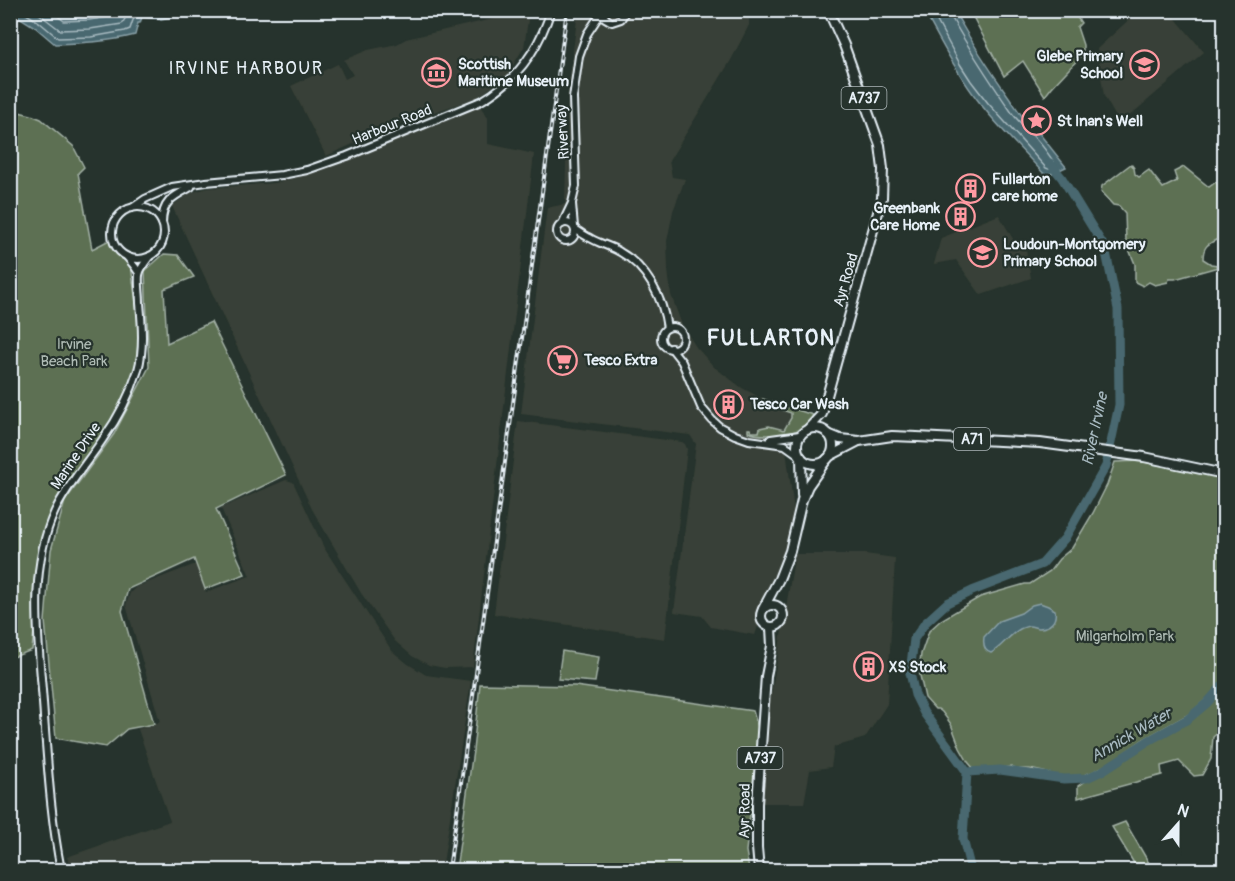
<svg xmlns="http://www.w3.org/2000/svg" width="1235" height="881" font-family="Pangolin,sans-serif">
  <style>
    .built { fill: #394137 }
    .green { fill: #5d7052; stroke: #a2b0a5; stroke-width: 1.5 }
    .water { fill: #48686f; stroke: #889fa6; stroke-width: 1.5 }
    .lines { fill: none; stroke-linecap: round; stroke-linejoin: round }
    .shore { stroke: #a8bac1; stroke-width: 1.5 }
    .river { stroke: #48686f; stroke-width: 9 }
    .minor-casing { stroke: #e8f1f8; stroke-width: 10 }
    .major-casing { stroke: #e8f1f8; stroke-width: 12 }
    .minor { stroke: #26332d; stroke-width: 6 }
    .major { stroke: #26332d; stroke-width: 8 }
    .rail-casing { stroke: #e8f1f8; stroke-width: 4 }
    .rail { stroke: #26332d; stroke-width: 1.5; stroke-dasharray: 4.5; stroke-linecap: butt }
    .labels { text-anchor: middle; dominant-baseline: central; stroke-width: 4.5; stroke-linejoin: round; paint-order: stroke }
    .shield { fill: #26332d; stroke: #aeb8bb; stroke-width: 1.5 }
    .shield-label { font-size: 14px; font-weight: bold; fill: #e8f1f8 }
    .poi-label { font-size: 15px; font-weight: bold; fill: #e8f1f8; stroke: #26332d; text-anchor: start }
    .street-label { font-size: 15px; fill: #e8f1f8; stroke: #26332d }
    .park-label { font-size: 15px; fill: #b0bdb6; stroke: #26332d }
    .water-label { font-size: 16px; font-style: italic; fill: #a8bac1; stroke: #26332d }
    .quarter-label { font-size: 18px; letter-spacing: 1.5px; fill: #e8f1f8; stroke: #26332d }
    .district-label { font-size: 21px; font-weight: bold; letter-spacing: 1.5px; fill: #e8f1f8; stroke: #26332d }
  </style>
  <rect width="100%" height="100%" fill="#26332d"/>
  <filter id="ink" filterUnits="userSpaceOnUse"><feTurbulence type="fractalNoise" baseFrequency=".0167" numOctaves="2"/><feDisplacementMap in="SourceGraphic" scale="12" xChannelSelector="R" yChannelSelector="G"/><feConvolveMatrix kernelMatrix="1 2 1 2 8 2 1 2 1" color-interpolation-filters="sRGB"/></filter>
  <g filter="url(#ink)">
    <!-- built -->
    <g class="built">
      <path d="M 1158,10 L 1165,17 L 1170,12 L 1204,52 L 1120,124 L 1104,96 L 1097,49 L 1134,15 L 1135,17 L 1142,11 Z"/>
      <path d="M 578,11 L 749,11 L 749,25 L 731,60 L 669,161 L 672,177 L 685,179 L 673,211 L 667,241 L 668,270 L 671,295 L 682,325 L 696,347 L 714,367 L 742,388 L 763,399 L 813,415 L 795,431 L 788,433 L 786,450 L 794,511 L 786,546 L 755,635 L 711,627 L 702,616 L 674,612 L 696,444 L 690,435 L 521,414 L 547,208 L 565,204 L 568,91 Z"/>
      <path d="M 529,13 L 524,47 L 506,77 L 476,98 L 398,124 L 326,156 L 291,86 L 338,64 L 345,79 L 353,75 L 344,60 L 368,50 L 397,44 L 406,39 L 514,14 Z"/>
      <path d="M 480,106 L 488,118 L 488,144 L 534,154 L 473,667 L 445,668 L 429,665 L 412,656 L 395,641 L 361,593 L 312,509 L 172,206 L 190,193 L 208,188 L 275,183 L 295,178 Z"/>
      <path d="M 999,215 L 1017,246 L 1025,244 L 1031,278 L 981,295 L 956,260 L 934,264 L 941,238 Z"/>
      <path d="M 518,421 L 682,442 L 685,444 L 687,449 L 665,639 L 494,614 Z"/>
      <path d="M 286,480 L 293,482 L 324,548 L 392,651 L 408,664 L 426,675 L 471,681 L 442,870 L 72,870 L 67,857 L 170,821 L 138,729 L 160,722 L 126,605 L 130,593 L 136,587 L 196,564 L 206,592 L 250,576 L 221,508 Z"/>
      <path d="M 795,554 L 865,554 L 895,558 L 887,704 L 865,738 L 834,747 L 831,767 L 810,770 L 804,803 L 761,803 L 766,725 Z"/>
    </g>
    <!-- green -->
    <g class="green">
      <path d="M 970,11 L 1073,11 L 1081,23 L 1077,27 L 1083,45 L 1083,54 L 1052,87 L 1045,96 L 1023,61 L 1004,76 Z"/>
      <path d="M 11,110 L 31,115 L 41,119 L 73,146 L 84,167 L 78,173 L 92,249 L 113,238 C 117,248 120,253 130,258 L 139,326 L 139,366 L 118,416 L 56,505 L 42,554 L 32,650 L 11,658 Z"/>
      <path d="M 1131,164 L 1134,168 L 1135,174 L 1139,177 L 1149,170 L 1163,188 L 1177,181 L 1174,172 L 1184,167 L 1209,187 L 1216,182 L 1224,190 L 1224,237 L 1222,241 L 1218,239 C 1207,244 1203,247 1203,259 L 1211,264 L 1217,265 L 1218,267 L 1175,279 L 1169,279 L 1168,282 L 1155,285 L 1149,282 L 1143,286 L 1135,282 L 1135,264 L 1126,242 L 1125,213 L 1119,206 L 1113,205 L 1101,192 L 1102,186 Z"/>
      <path d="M 164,254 L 178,255 L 194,277 L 164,289 L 167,343 L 211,322 L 286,475 L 216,509 L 245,574 L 205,589 L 194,559 L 128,589 L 122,611 L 154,724 L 127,729 L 106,747 L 56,738 L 45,621 L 51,550 L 65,501 L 114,434 L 149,367 L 145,271 Z"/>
      <path d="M 763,399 L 813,415 C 812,418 811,421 809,423 C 798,435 763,438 748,432 L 748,429 L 750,429 L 751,432 L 759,432 L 760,428 L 769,426 L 784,430 L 791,418 L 791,413 L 765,404 Z"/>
      <path d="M 1139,461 L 1224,478 L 1224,680 L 1214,692 L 1189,714 L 1144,739 L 1108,764 L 1092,772 L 1081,776 L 1061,776 L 1030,769 L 1016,769 L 1011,767 L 974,769 L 968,762 L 960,748 L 951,724 L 942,712 L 938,709 L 935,709 L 925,698 L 919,671 L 921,654 L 929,631 L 941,620 L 980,597 L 1025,584 L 1030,584 L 1050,571 L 1059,559 L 1072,548 L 1093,513 L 1107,485 L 1115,462 Z"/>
      <path d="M 562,651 L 599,657 L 595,682 L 558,679 Z"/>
      <path d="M 1224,683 L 1224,727 L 1213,737 L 1211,759 L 1202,775 L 1194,776 L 1179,761 L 1161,766 L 1162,775 L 1078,798 L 1078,786 L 1145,743 L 1197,716 Z"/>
      <path d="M 480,684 L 575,686 L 753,711 L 759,731 L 746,851 L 749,870 L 456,870 L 473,751 Z"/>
      <path d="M 1125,822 L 1153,870 L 1138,870 L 1112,827 Z"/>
    </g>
    <!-- water -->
    <g class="water">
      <path d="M 10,11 L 11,10 L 201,11 L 161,19 L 142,17 L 140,23 L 138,23 L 135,35 C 108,42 82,43 55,44 L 35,27 L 11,12 Z"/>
      <path d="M 924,11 L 954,11 C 971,41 989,69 1009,97 C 1018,110 1026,124 1039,133 L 1066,167 L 1046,176 C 1025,153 1002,131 983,107 C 959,77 942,44 924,11 Z"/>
      <path d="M 1040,603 L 1048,606 L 1055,610 C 1057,621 1050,628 1039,628 C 1035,628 1033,626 1029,626 C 1028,626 1022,628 1020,629 C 1009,635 1002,647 991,653 C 984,651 983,644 984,637 L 999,621 L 1021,613 L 1032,605 Z"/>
    </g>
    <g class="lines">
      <!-- shore -->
      <g class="shore">
        <path d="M 20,10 L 39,22 L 58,38 L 91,37 L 125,31 L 130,29 L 133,20 L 139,12 L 161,13 L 174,10"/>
        <path d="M 34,10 L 60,30 L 90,29 L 122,24 L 130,10"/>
        <path d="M 50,10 L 64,21 L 89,20 L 115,16 L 120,10"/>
        <path d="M 931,10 L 960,64 L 971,81 L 988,103 L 1046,168 L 1049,169 L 1054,166 L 1054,162 C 1048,154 1042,144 1034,137 C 1026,129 1019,122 1012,113 C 990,81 969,49 950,15 L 950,10"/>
      </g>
      <!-- river -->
      <g class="river">
        <path d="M 967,772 L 1000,770 L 1064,779 L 1087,778 L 1102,771 L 1148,741 L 1188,719 L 1207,703 L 1224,684"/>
        <path d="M 971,870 L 963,839 L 967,772 L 924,713 L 915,695 L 910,673 L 914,639 L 925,623 L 947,603 L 972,591 L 1042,564 L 1065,538 L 1106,466 L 1119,405 L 1118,309 L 1105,248 L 1062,178 L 1050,163"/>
      </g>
      <defs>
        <g id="minor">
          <path d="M 603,10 L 605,18 L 612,22 L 621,19 L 624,14 L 624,10"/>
          <path d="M 572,204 L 574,227"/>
          <circle cx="138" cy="233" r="26"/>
          <path d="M 132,208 L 145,199 L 172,187 L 206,182 L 282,175 L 307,170 L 347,156 L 481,101 C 516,81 539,49 551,10"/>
          <circle cx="566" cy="232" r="9"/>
          <path d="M 162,223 C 162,201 174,196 191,187"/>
          <path d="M 562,224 L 572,203 L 576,186 L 573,98 L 579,56 L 587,34 L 603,10"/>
          <path d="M 575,229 C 580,232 585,236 590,238 C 600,244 611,246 620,252 C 647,267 663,298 667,328"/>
          <path d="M 127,257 L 135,267 L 139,273"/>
          <circle cx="672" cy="338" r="11"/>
          <path d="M 671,348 L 682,362 L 701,407 L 712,420 L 720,427 L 735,435 L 749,440 L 785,445 L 799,455"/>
          <path d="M 771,439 L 800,435"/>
          <path d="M 61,870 C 51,820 48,769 44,717 C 40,650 26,573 55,511 C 68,484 87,463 103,439 C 118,418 130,395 138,370 C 144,349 142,325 140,303 C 140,294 138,284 139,275 C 140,268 146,261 150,256"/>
        </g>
        <g id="major">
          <circle cx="815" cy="446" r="18"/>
          <path d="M 808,429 L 822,414 L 882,198 L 883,169 L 880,145 L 844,45 L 828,10"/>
          <path d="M 828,434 L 840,439 L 859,441 L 892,436 L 917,437 L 1040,443 L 1144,457 L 1224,474"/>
          <path d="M 830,456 L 857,442"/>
          <path d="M 801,457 L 802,495"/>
          <circle cx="772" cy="616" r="11"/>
          <path d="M 763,609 L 779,579 L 790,551 L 802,500 L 808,486 L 827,459"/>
          <path d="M 759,870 L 757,848 L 757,804 L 766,676 L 772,646 L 771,627"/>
        </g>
      </defs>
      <!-- minor casing -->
      <use href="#minor" class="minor-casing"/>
      <!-- major casing -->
      <use href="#major" class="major-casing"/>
      <!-- minor -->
      <use href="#minor" class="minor"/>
      <!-- major -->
      <use href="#major" class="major"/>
      <defs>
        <path id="rail" d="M 449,870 L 567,10"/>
      </defs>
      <!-- rail casing -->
      <use href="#rail" class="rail-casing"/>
      <!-- rail -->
      <use href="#rail" class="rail"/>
    </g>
  </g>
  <!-- icons -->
  <defs>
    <symbol id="school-ring" viewBox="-11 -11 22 22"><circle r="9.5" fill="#26332d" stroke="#ff9aa2" stroke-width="1.5"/><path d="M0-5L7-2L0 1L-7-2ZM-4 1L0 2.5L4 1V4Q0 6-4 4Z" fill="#ff9aa2"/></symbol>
    <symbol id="museum-ring" viewBox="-11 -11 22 22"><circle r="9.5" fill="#26332d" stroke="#ff9aa2" stroke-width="1.5"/><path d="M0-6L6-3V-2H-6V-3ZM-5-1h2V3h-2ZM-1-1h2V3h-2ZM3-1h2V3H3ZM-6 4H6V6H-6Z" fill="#ff9aa2"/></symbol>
    <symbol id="sight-ring" viewBox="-11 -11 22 22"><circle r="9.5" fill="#26332d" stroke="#ff9aa2" stroke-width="1.5"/><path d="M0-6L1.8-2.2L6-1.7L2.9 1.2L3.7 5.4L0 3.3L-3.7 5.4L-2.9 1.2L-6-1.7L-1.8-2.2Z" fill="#ff9aa2"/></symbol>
    <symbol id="building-ring" viewBox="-11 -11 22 22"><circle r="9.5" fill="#26332d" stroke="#ff9aa2" stroke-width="1.5"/><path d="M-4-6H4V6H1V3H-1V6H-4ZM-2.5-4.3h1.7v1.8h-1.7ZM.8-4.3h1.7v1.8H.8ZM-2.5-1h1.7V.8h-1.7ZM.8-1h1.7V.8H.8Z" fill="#ff9aa2"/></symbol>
    <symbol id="supermarket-ring" viewBox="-11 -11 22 22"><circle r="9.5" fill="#26332d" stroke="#ff9aa2" stroke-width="1.5"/><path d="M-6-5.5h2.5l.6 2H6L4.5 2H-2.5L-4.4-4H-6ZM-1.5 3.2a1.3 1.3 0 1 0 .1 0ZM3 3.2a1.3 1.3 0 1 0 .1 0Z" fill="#ff9aa2"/></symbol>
  </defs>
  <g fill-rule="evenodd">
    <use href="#school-ring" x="1128" y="48" width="33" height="33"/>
    <use href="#museum-ring" x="420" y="56" width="33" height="33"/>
    <use href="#sight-ring" x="1020" y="104" width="33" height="33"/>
    <use href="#building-ring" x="954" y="172" width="33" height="33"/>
    <use href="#building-ring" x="944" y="200" width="33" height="33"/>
    <use href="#school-ring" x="966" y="236" width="33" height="33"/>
    <use href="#supermarket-ring" x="546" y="344" width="33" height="33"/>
    <use href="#building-ring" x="712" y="388" width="33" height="33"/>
    <use href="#building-ring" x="852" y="650" width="33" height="33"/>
  </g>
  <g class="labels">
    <!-- shield labels -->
    <g class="shield">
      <rect x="841.5" y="87" width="45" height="22" rx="4.5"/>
      <rect x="954" y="428" width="36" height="22" rx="4.5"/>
      <rect x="737.5" y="747" width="45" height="22" rx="4.5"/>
    </g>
    <g class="shield-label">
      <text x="864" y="98">A737</text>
      <text x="972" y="439">A71</text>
      <text x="760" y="758">A737</text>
    </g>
    <!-- poi labels -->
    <g class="poi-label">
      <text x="1123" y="56" text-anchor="end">Glebe Primary<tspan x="1123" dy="17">School</tspan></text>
      <text x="458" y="64">Scottish<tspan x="458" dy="17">Maritime Museum</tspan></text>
      <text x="1057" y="121">St Inan's Well</text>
      <text x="992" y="179">Fullarton<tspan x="992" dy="17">care home</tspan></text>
      <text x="940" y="208" text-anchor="end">Greenbank<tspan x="940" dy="17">Care Home</tspan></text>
      <text x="1003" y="244">Loudoun-Montgomery<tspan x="1003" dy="17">Primary School</tspan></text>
      <text x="584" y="360">Tesco Extra</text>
      <text x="750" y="404">Tesco Car Wash</text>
      <text x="889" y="667">XS Stock</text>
    </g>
    <!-- street labels -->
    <g class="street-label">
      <text transform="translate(392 125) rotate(-22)">Harbour Road</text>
      <text transform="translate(563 132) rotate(-93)">Riverway</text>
      <text transform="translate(846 280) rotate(-74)">Ayr Road</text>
      <text transform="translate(76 456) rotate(-56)">Marine Drive</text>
      <text transform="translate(745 811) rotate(-89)">Ayr Road</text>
    </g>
    <!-- park labels -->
    <g class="park-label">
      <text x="74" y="344">Irvine<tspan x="74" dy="17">Beach Park</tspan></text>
      <text x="1125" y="636">Milgarholm Park</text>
    </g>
    <!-- water labels -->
    <g class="water-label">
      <text transform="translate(1095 429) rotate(-78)">River Irvine</text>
      <text transform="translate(1131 735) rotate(-30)">Annick Water</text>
    </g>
    <!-- quarter labels -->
    <g class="quarter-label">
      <text x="246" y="68">IRVINE HARBOUR</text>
    </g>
    <!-- district labels -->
    <g class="district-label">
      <text x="771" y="338">FULLARTON</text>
    </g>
  </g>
  <!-- margin -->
  <rect width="1235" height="881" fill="none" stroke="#26332d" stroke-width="36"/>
  <rect x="18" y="18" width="1199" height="845" fill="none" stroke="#e8f1f8" stroke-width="2" filter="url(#ink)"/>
  <!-- north arrow -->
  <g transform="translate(1178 824) rotate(21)" stroke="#26332d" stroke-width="4.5" paint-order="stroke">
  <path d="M0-4.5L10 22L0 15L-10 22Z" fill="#e8f1f8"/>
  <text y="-9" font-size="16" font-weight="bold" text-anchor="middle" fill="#e8f1f8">N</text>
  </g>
</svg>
